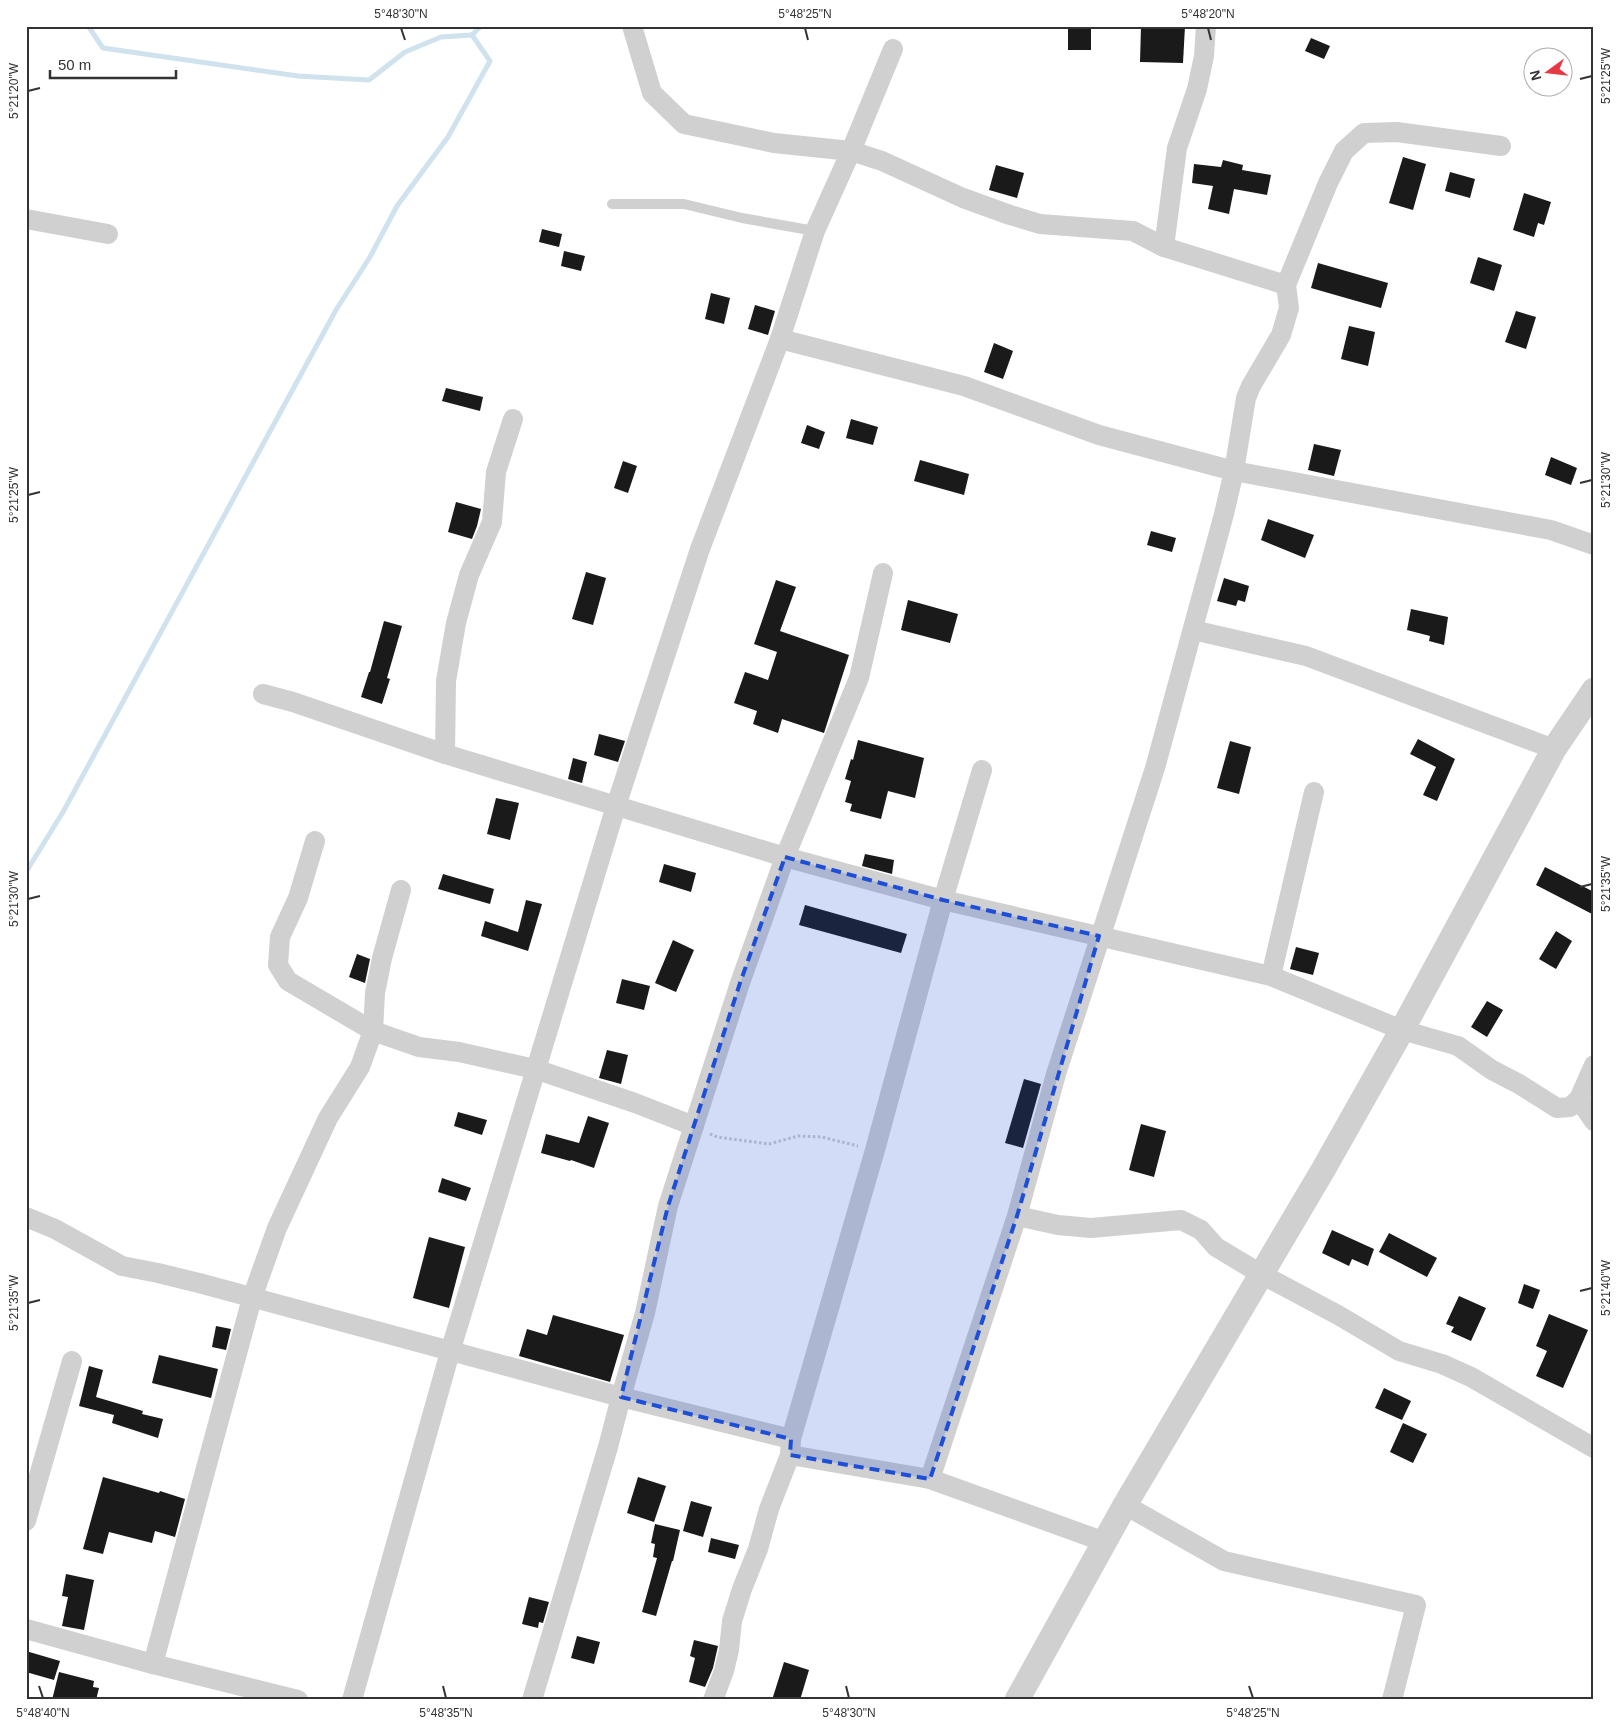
<svg xmlns="http://www.w3.org/2000/svg" width="1620" height="1726" font-family="Helvetica,sans-serif">
  <style>
    .lines { fill: none; stroke-linecap: round; stroke-linejoin: round }
    .stream { stroke: #cfe2ee; stroke-width: 5 }
    .building { fill: #1a1a1a }
    .path { stroke: #cdcdcd; stroke-width: 3; stroke-dasharray: 2.5 2.5; stroke-linecap: butt }
    .service { stroke: #d0d0d0; stroke-width: 10 }
    .minor { stroke: #d0d0d0; stroke-width: 20 }
    .tertiary { stroke: #d0d0d0; stroke-width: 25 }
    .marked { fill: #1d4ed8; fill-opacity: 0.2; stroke: #1d4ed8; stroke-width: 4; stroke-dasharray: 10 6; stroke-linejoin: round }
    .ticks { fill: none; stroke: #333; stroke-width: 2 }
    .neatline { fill: none; stroke: #333; stroke-width: 2 }
    .ticks-label { font-size: 12px; text-anchor: middle; fill: #333 }
  </style>
  <rect width="100%" height="100%" fill="#fff"/>
  <g class="lines">
    <!-- stream -->
    <g class="stream">
      <path d="M 88,26 L 103,48 L 298,76 L 369,80 L 405,52 L 441,37 L 472,35"/>
      <path d="M 26,872 L 63,812 L 336,310 L 370,257 L 397,206 L 448,137 L 490,61 L 472,35 L 481,26"/>
    </g>
  </g>
  <!-- building -->
  <g class="building">
    <rect x="1068" y="26" width="23" height="24"/>
    <path d="M 1141,26 L 1185,26 L 1183,63 L 1140,62 Z"/>
    <path d="M 1311,38 L 1330,46 L 1324,59 L 1305,51 Z"/>
    <path d="M 1403,157 L 1426,164 L 1413,210 L 1389,203 Z"/>
    <path d="M 1223,160 L 1243,165 L 1242,170 L 1271,175 L 1267,195 L 1234,189 L 1229,214 L 1208,209 L 1213,186 L 1192,183 L 1194,164 L 1221,167 Z"/>
    <path d="M 996,165 L 1024,173 L 1017,198 L 989,190 Z"/>
    <path d="M 1450,172 L 1475,179 L 1470,198 L 1445,191 Z"/>
    <path d="M 1524,193 L 1551,202 L 1544,225 L 1538,223 L 1534,237 L 1513,230 Z"/>
    <path d="M 542,229 L 562,234 L 559,247 L 539,242 Z"/>
    <path d="M 564,251 L 585,256 L 581,271 L 561,266 Z"/>
    <path d="M 1478,257 L 1502,265 L 1494,291 L 1470,283 Z"/>
    <path d="M 1318,263 L 1388,283 L 1381,308 L 1311,288 Z"/>
    <path d="M 711,293 L 730,298 L 724,324 L 705,319 Z"/>
    <path d="M 755,305 L 775,311 L 768,335 L 748,329 Z"/>
    <path d="M 1516,311 L 1536,317 L 1526,349 L 1505,342 Z"/>
    <path d="M 1349,326 L 1375,332 L 1368,366 L 1341,359 Z"/>
    <path d="M 994,343 L 1013,351 L 1003,379 L 984,372 Z"/>
    <path d="M 446,388 L 483,397 L 480,411 L 442,401 Z"/>
    <path d="M 851,419 L 878,427 L 873,445 L 846,438 Z"/>
    <path d="M 807,425 L 825,432 L 819,449 L 801,443 Z"/>
    <path d="M 1314,444 L 1341,450 L 1334,476 L 1308,470 Z"/>
    <path d="M 1551,457 L 1577,468 L 1571,485 L 1545,475 Z"/>
    <path d="M 920,460 L 969,474 L 964,495 L 914,481 Z"/>
    <path d="M 623,461 L 637,466 L 628,493 L 614,488 Z"/>
    <path d="M 456,502 L 481,509 L 477,526 L 472,539 L 448,532 Z"/>
    <path d="M 1268,519 L 1314,535 L 1305,558 L 1261,540 Z"/>
    <path d="M 1151,531 L 1176,538 L 1172,552 L 1147,545 Z"/>
    <path d="M 586,572 L 606,578 L 593,625 L 572,619 Z"/>
    <path d="M 1224,578 L 1249,586 L 1245,602 L 1238,600 L 1236,606 L 1217,601 Z"/>
    <path d="M 776,580 L 796,587 L 780,631 L 849,655 L 824,733 L 782,719 L 778,733 L 753,724 L 757,711 L 734,703 L 745,672 L 768,680 L 777,652 L 754,644 Z"/>
    <path d="M 908,600 L 958,614 L 950,643 L 901,630 Z"/>
    <path d="M 1411,609 L 1448,617 L 1444,645 L 1429,641 L 1430,636 L 1407,630 Z"/>
    <path d="M 384,621 L 402,626 L 387,678 L 390,679 L 382,704 L 361,697 L 369,672 L 370,672 Z"/>
    <path d="M 599,734 L 625,741 L 618,762 L 594,755 Z"/>
    <path d="M 1418,739 L 1455,759 L 1437,801 L 1423,795 L 1436,767 L 1410,754 Z"/>
    <path d="M 858,740 L 924,758 L 915,798 L 888,791 L 881,819 L 850,811 L 852,804 L 845,802 L 851,781 L 845,779 L 851,759 L 853,760 Z"/>
    <path d="M 1230,741 L 1251,747 L 1239,794 L 1217,788 Z"/>
    <path d="M 573,758 L 587,762 L 582,783 L 568,779 Z"/>
    <path d="M 496,798 L 519,803 L 510,840 L 487,834 Z"/>
    <path d="M 865,854 L 894,860 L 892,874 L 862,866 Z"/>
    <path d="M 664,864 L 696,873 L 691,892 L 659,882 Z"/>
    <path d="M 1545,867 L 1594,892 L 1594,915 L 1536,885 Z"/>
    <path d="M 443,874 L 494,889 L 490,904 L 438,889 Z"/>
    <path d="M 526,900 L 542,904 L 528,951 L 481,936 L 485,921 L 518,932 Z"/>
    <path d="M 805,905 L 907,934 L 901,953 L 799,925 Z"/>
    <path d="M 1556,931 L 1572,941 L 1556,969 L 1539,959 Z"/>
    <path d="M 673,940 L 694,950 L 676,992 L 655,983 Z"/>
    <path d="M 1296,947 L 1319,953 L 1313,975 L 1290,969 Z"/>
    <path d="M 357,954 L 370,959 L 365,983 L 349,977 Z"/>
    <path d="M 622,979 L 650,986 L 644,1010 L 616,1003 Z"/>
    <path d="M 1487,1001 L 1503,1010 L 1487,1037 L 1471,1027 Z"/>
    <path d="M 607,1050 L 628,1055 L 621,1084 L 599,1078 Z"/>
    <path d="M 1024,1079 L 1041,1084 L 1023,1148 L 1005,1143 Z"/>
    <path d="M 458,1112 L 487,1120 L 482,1135 L 454,1126 Z"/>
    <path d="M 588,1116 L 609,1123 L 594,1168 L 571,1160 L 570,1161 L 541,1153 L 546,1134 L 579,1143 Z"/>
    <path d="M 1141,1124 L 1166,1131 L 1154,1177 L 1129,1170 Z"/>
    <path d="M 442,1178 L 471,1188 L 466,1201 L 438,1192 Z"/>
    <path d="M 1332,1230 L 1374,1249 L 1368,1266 L 1352,1259 L 1349,1266 L 1322,1253 Z"/>
    <path d="M 1389,1233 L 1437,1258 L 1427,1277 L 1379,1252 Z"/>
    <path d="M 429,1237 L 465,1247 L 449,1308 L 413,1298 Z"/>
    <path d="M 1524,1284 L 1540,1290 L 1533,1309 L 1518,1303 Z"/>
    <path d="M 1459,1296 L 1486,1308 L 1471,1341 L 1451,1332 L 1454,1327 L 1446,1324 Z"/>
    <path d="M 1549,1314 L 1588,1330 L 1563,1388 L 1536,1376 L 1547,1351 L 1536,1346 Z"/>
    <path d="M 553,1315 L 624,1335 L 610,1382 L 519,1356 L 527,1329 L 547,1335 Z"/>
    <path d="M 216,1326 L 231,1329 L 226,1350 L 212,1347 Z"/>
    <path d="M 159,1355 L 218,1369 L 211,1398 L 152,1383 Z"/>
    <path d="M 89,1366 L 103,1370 L 96,1397 L 143,1411 L 142,1414 L 163,1419 L 158,1438 L 112,1423 L 114,1415 L 79,1406 Z"/>
    <path d="M 1384,1388 L 1411,1401 L 1402,1420 L 1375,1408 Z"/>
    <path d="M 1403,1423 L 1427,1434 L 1413,1463 L 1390,1452 Z"/>
    <path d="M 103,1477 L 159,1493 L 160,1491 L 185,1499 L 175,1537 L 155,1531 L 152,1543 L 109,1532 L 103,1554 L 83,1549 Z"/>
    <path d="M 638,1477 L 666,1486 L 654,1522 L 627,1513 Z"/>
    <path d="M 691,1501 L 712,1507 L 703,1537 L 683,1531 Z"/>
    <path d="M 655,1524 L 680,1530 L 673,1561 L 672,1561 L 656,1616 L 642,1612 L 657,1558 L 653,1557 L 655,1544 L 651,1543 Z"/>
    <path d="M 711,1538 L 739,1545 L 735,1559 L 708,1552 Z"/>
    <path d="M 66,1574 L 94,1580 L 84,1630 L 62,1626 L 68,1597 L 62,1596 Z"/>
    <path d="M 529,1597 L 549,1602 L 543,1623 L 539,1622 L 538,1628 L 522,1624 Z"/>
    <path d="M 577,1636 L 600,1642 L 594,1664 L 571,1658 Z"/>
    <path d="M 694,1640 L 718,1646 L 713,1668 L 705,1687 L 689,1682 L 695,1658 L 690,1656 Z"/>
    <path d="M 26,1651 L 60,1661 L 54,1680 L 26,1672 Z"/>
    <path d="M 784,1662 L 809,1670 L 800,1700 L 772,1700 Z"/>
    <path d="M 59,1672 L 94,1681 L 93,1687 L 99,1688 L 96,1700 L 52,1700 Z"/>
  </g>
  <g class="lines">
    <!-- path -->
    <path class="path" d="M 710,1134 L 717,1137 L 769,1144 L 798,1136 L 822,1137 L 858,1146"/>
    <!-- service -->
    <path class="service" d="M 612,204 L 684,204 L 742,218 L 815,231"/>
    <!-- minor -->
    <g class="minor">
      <path d="M 632,26 L 652,93 L 684,124 L 774,143 L 851,151 L 893,49"/>
      <path d="M 26,219 L 108,234"/>
      <path d="M 1164,247 L 1177,148 L 1197,89 L 1204,56 L 1206,26"/>
      <path d="M 780,339 L 964,386 L 1099,435 L 1234,471 L 1551,530 L 1594,545"/>
      <path d="M 1193,630 L 1306,656 L 1554,749"/>
      <path d="M 263,694 L 293,702 L 445,754 L 785,857 L 943,900 L 1271,976 L 1402,1030 L 1458,1046 L 1492,1070 L 1519,1084 L 1557,1108 L 1570,1107 L 1579,1099 L 1594,1065"/>
      <path d="M 445,754 L 446,681 L 456,623 L 469,575 L 492,522 L 496,472 L 513,419"/>
      <path d="M 315,841 L 298,898 L 280,937 L 278,965 L 288,981 L 373,1031 L 375,993 L 382,958 L 401,890"/>
      <path d="M 1271,976 L 1314,792"/>
      <path d="M 1579,1099 L 1594,1121"/>
      <path d="M 1017,1216 L 1058,1225 L 1091,1228 L 1181,1220 L 1201,1230 L 1216,1247 L 1261,1274 L 1338,1315 L 1399,1351 L 1442,1364 L 1471,1377 L 1594,1448"/>
      <path d="M 26,1217 L 55,1229 L 122,1266 L 158,1273 L 199,1283 L 621,1397 L 645,1313 L 668,1206 L 740,983 L 785,857 L 859,678 L 883,573"/>
      <path d="M 790,1455 L 930,1479 L 1105,1542"/>
      <path d="M 930,1479 L 1017,1216 L 1056,1074 L 1155,768 L 1224,514 L 1234,471 L 1246,398 L 1251,386 L 1281,335 L 1289,308 L 1286,285 L 1328,183 L 1344,151 L 1364,133 L 1397,132 L 1501,146"/>
      <path d="M 1125,1505 L 1224,1561 L 1416,1605 L 1392,1700"/>
      <path d="M 26,1521 L 72,1361"/>
      <path d="M 26,1629 L 153,1664 L 298,1700"/>
      <path d="M 153,1664 L 252,1298 L 277,1228 L 328,1118 L 360,1067 L 373,1031 L 419,1047 L 459,1052 L 535,1069 L 635,1103 L 694,1126"/>
      <path d="M 352,1700 L 450,1352 L 616,806 L 700,549 L 780,339 L 815,231 L 851,151 L 882,161 L 963,198 L 1010,215 L 1040,224 L 1133,231 L 1164,247 L 1286,285"/>
      <path d="M 532,1700 L 608,1447 L 621,1397 L 791,1439"/>
      <path d="M 713,1700 L 724,1671 L 729,1650 L 732,1621 L 742,1589 L 758,1549 L 769,1509 L 790,1455 L 791,1439 L 875,1150 L 943,900 L 982,770"/>
    </g>
    <!-- tertiary -->
    <path class="tertiary" d="M 1017,1700 L 1125,1505 L 1323,1170 L 1402,1030 L 1554,749 L 1594,690"/>
  </g>
  <!-- marked area -->
  <path class="marked" d="M 785,857 L 943,900 L 1099,936 L 1017,1216 L 930,1479 L 790,1455 L 791,1439 L 621,1397 L 668,1206 L 740,983 Z"/>
  <!-- ticks -->
  <path class="ticks" d="M 401,28 L 405,40M 805,28 L 808,40M 1208,28 L 1211,40M 1580,79 L 1592,76M 28,91 L 40,88M 1580,483 L 1592,480M 28,495 L 40,492M 1580,887 L 1592,884M 28,899 L 40,896M 1580,1291 L 1592,1288M 28,1303 L 40,1300M 39,1686 L 43,1698M 443,1686 L 446,1698M 846,1686 L 849,1698M 1249,1686 L 1253,1698"/>
  <!-- border -->
  <rect width="1620" height="1726" fill="none" stroke="#ffffff" stroke-width="55"/>
  <!-- north arrow -->
  <g transform="translate(1548 72) rotate(255)"><circle r="24" fill="#ffffff" stroke="#adadad"/>
  <path d="M0-4L9 19L0 12L-9 19Z" fill="#e63946"/>
  <text y="-8" font-size="14" font-weight="bold" text-anchor="middle" fill="#333333">N</text>
  </g>
  <!-- scale -->
  <path d="M50 70v8h126v-8" fill="none" stroke="#333333" stroke-width="2.5"/>
  <text x="58" y="70" font-size="15" fill="#333333" stroke="#ffffff" stroke-width="4" paint-order="stroke">50 m</text>
  <rect x="28" y="28" width="1564" height="1670" class="neatline"/>
  <g class="ticks-label">
    <text x="401" y="18">5°48'30"N</text>
    <text x="805" y="18">5°48'25"N</text>
    <text x="1208" y="18">5°48'20"N</text>
    <text transform="translate(1606 76) rotate(-90)" y="4">5°21'25"W</text>
    <text transform="translate(14 91) rotate(-90)" y="4">5°21'20"W</text>
    <text transform="translate(1606 480) rotate(-90)" y="4">5°21'30"W</text>
    <text transform="translate(14 495) rotate(-90)" y="4">5°21'25"W</text>
    <text transform="translate(1606 884) rotate(-90)" y="4">5°21'35"W</text>
    <text transform="translate(14 899) rotate(-90)" y="4">5°21'30"W</text>
    <text transform="translate(1606 1288) rotate(-90)" y="4">5°21'40"W</text>
    <text transform="translate(14 1303) rotate(-90)" y="4">5°21'35"W</text>
    <text x="43" y="1717">5°48'40"N</text>
    <text x="446" y="1717">5°48'35"N</text>
    <text x="849" y="1717">5°48'30"N</text>
    <text x="1253" y="1717">5°48'25"N</text>
  </g>
</svg>
